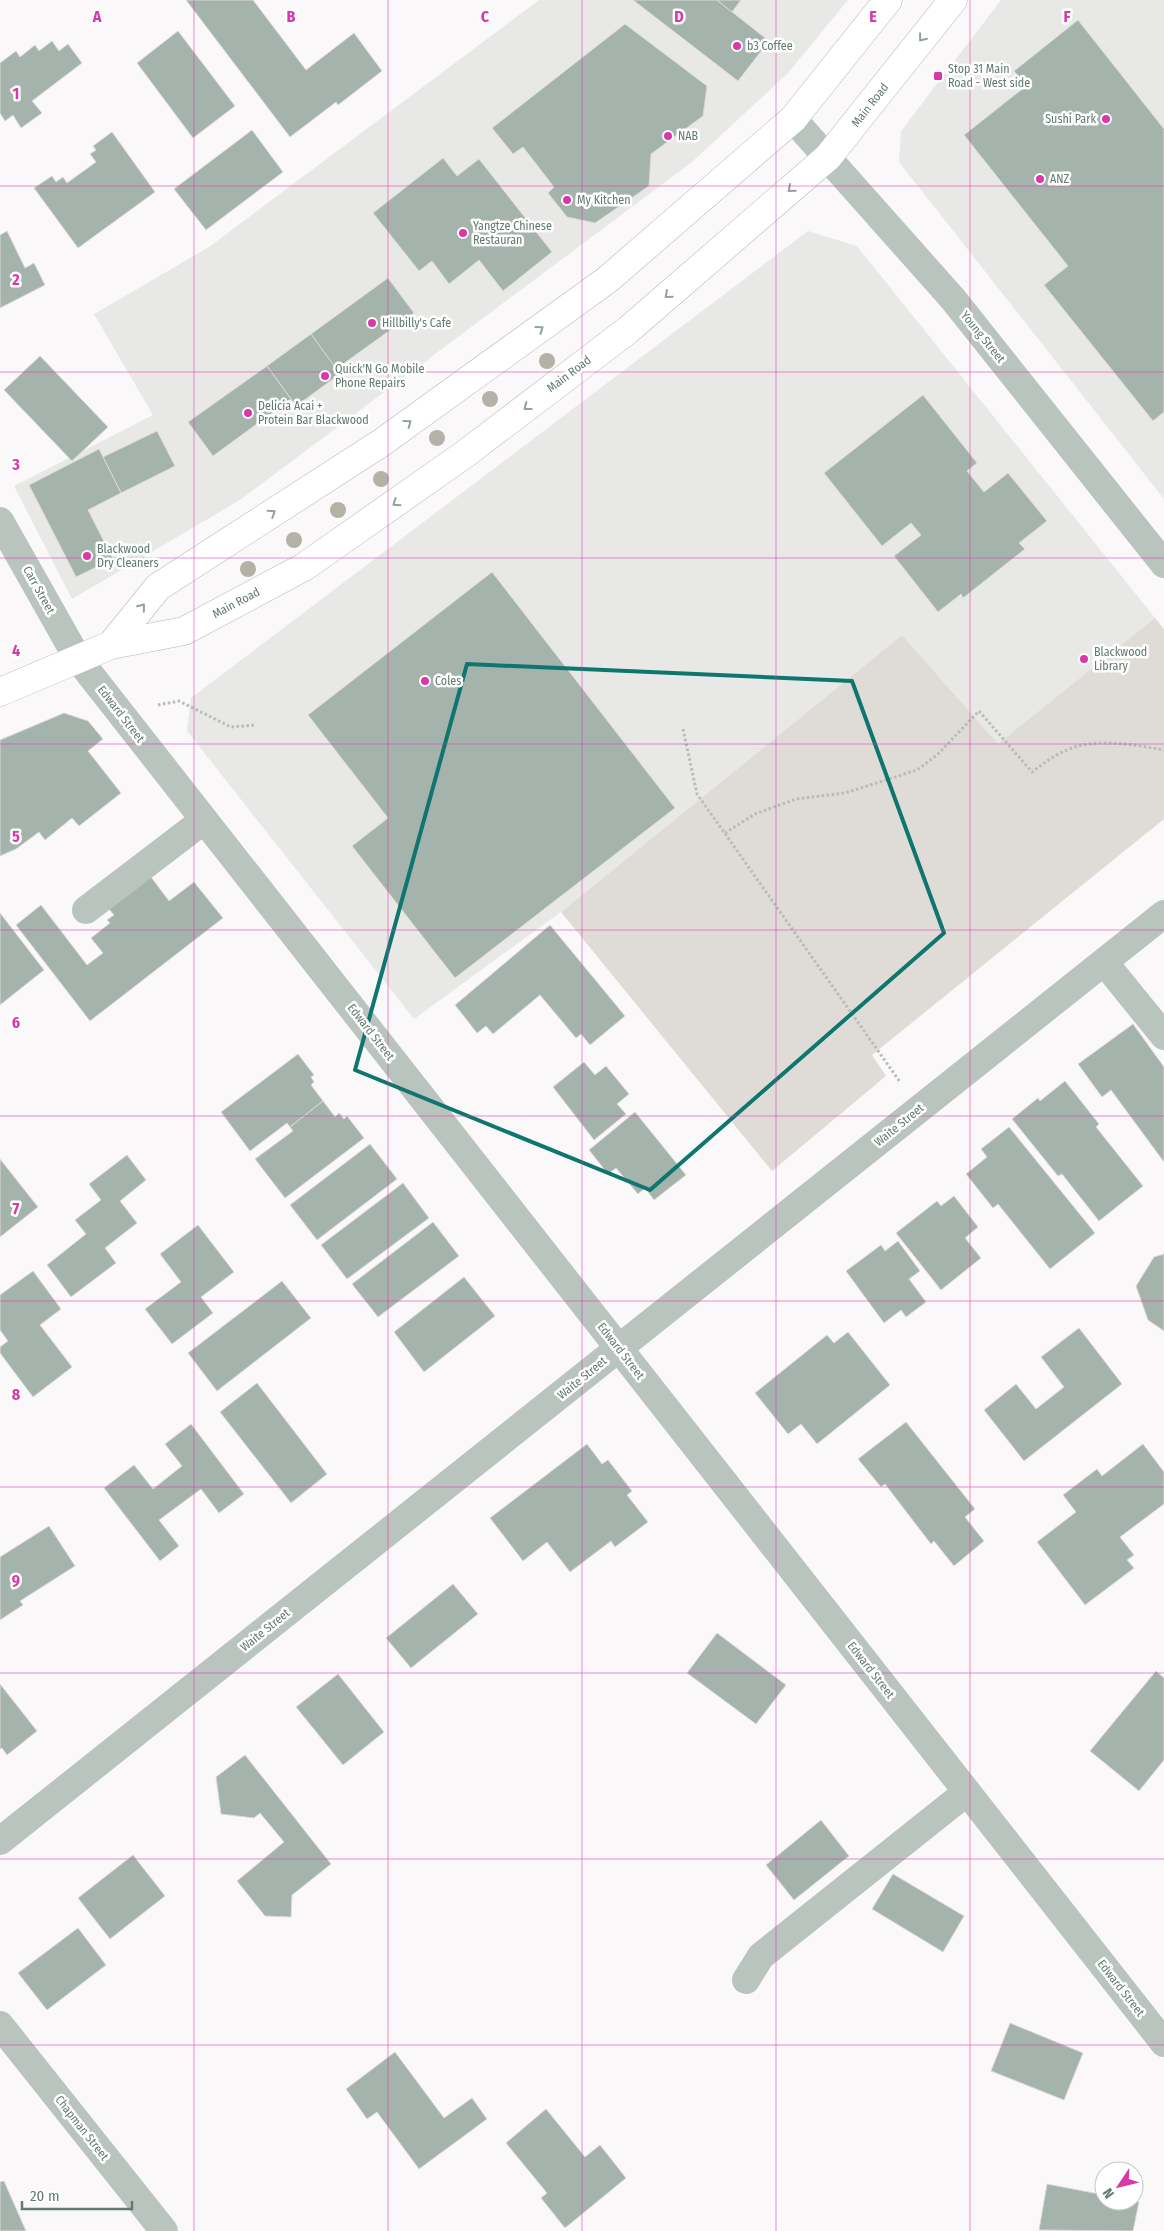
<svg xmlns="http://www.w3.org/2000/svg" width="1164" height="2231" font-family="'Fira Sans Condensed',sans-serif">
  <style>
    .built { fill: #e8e9e7 }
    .green { fill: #dfdcd7 }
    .building { fill: #a4b3ab; stroke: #dcdada }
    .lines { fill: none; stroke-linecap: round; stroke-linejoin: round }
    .major-casing { stroke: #afb9b4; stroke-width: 29 }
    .path { stroke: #b6bdb9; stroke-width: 3; stroke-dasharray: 2.5 2.5; stroke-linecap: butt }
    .minor { stroke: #bac4bf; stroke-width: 28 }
    .major { stroke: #fff; stroke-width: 28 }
    .tree { fill: #b4b1a7 }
    .oneway { stroke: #91a39a }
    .marked { fill: none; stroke: #0f766e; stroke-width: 4; stroke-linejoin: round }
    .grid { fill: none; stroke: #da38a8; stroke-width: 1; stroke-opacity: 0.55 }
    .poi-dot { fill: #da38a8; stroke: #fff; stroke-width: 2 }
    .labels { text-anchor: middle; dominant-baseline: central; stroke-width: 5; stroke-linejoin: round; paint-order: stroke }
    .poi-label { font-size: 12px; fill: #627b6f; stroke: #fff; text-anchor: start }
    .street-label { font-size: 12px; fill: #627b6f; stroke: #fff }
    .grid-label { font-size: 16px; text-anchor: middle; font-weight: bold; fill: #da38a8; stroke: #fff; stroke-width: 5; stroke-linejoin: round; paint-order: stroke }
  </style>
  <rect width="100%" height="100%" fill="#faf8f8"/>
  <!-- built -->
  <g class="built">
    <path d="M 539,0 L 848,0 L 787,74 L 692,162 L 240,500 L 72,599 L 14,486 L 153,415 L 94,314 L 209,247 Z"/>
    <path d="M 1001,0 L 1164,0 L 1164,499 L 899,162 L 901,131 Z"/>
    <path d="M 808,231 L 857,246 L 1155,618 L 998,745 L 902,635 L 561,912 L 414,1019 L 187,731 L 191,698 Z"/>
  </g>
  <!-- green -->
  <path class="green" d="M 1155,618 L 1164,629 L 1164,819 L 872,1055 L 886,1076 L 772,1171 L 561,912 L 902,635 L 998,744 Z"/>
  <!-- building -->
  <g class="building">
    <path d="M 186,0 L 253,0 L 306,70 L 354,33 L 382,71 L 338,105 L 336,102 L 290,137 Z"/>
    <path d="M 633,0 L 717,0 L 769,41 L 738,81 Z"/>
    <path d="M 717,0 L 741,0 L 732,12 Z"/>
    <path d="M 1078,20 L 1164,129 L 1164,412 L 1153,421 L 1044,285 L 1068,266 L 964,135 L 1026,86 L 1014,71 Z"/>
    <path d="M 625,24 L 707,86 L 703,116 L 651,154 L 649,186 L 595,223 L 567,217 L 548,193 L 554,187 L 523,147 L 513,154 L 492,128 Z"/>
    <path d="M 178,31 L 235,106 L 193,138 L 137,63 Z"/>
    <path d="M 52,41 L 59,51 L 68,44 L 82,63 L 32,101 L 42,113 L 21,128 L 13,115 L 5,121 L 0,113 L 0,63 L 16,51 L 20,57 L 35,45 L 39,51 Z"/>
    <path d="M 252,130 L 283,172 L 206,230 L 174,189 Z"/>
    <path d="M 112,132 L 155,192 L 78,248 L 34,188 L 52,176 L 56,182 L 63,177 L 67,183 L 96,162 L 90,154 L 96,150 L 93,146 Z"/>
    <path d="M 443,158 L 457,176 L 479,159 L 552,252 L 503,291 L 479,260 L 449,284 L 432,261 L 419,271 L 373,213 Z"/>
    <path d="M 7,231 L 25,268 L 34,263 L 45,285 L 0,308 L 0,235 Z"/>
    <path d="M 388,278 L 414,313 L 336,369 L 311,334 Z"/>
    <path d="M 311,334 L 340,374 L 296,406 L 267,366 Z"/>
    <path d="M 40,356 L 108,427 L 72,461 L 4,390 Z"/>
    <path d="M 267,366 L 291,399 L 213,456 L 188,422 Z"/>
    <path d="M 923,395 L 977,463 L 967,471 L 984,492 L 1008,473 L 1047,521 L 1019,543 L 1025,549 L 963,598 L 961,594 L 938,612 L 894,556 L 921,535 L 911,523 L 882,546 L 824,473 Z"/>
    <path d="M 157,431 L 175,466 L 121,493 L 103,457 Z"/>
    <path d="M 99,449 L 121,493 L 88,510 L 113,559 L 76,577 L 29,485 Z"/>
    <path d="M 492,572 L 675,808 L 455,978 L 352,846 L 388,818 L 308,715 Z"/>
    <path d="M 64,713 L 88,721 L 103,739 L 88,751 L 121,793 L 79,826 L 72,818 L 45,840 L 39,832 L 16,849 L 0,856 L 0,740 Z"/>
    <path d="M 151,877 L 169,901 L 194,882 L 223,918 L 90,1021 L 16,925 L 41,905 L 87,965 L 103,953 L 91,938 L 110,923 L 107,920 L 114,915 L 109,909 Z"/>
    <path d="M 0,913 L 44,970 L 0,1005 Z"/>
    <path d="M 550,925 L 625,1016 L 590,1045 L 581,1034 L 576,1038 L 540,995 L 493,1034 L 486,1026 L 477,1033 L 455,1005 Z"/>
    <path d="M 1133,1024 L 1164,1067 L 1164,1162 L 1111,1090 L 1102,1097 L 1078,1064 Z"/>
    <path d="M 298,1054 L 314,1075 L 311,1077 L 314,1082 L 311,1085 L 323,1101 L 290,1127 L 287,1123 L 250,1151 L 221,1112 Z"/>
    <path d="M 584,1062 L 595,1075 L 606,1066 L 629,1094 L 617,1104 L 626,1114 L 594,1140 L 553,1087 Z"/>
    <path d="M 1065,1081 L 1099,1124 L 1096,1127 L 1143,1186 L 1099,1221 L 1062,1174 L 1058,1176 L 1012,1119 L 1038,1098 L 1040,1101 Z"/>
    <path d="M 323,1101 L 335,1117 L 339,1113 L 344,1119 L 347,1116 L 364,1138 L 285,1198 L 255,1159 L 293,1131 L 290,1127 Z"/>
    <path d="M 635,1112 L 686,1175 L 654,1200 L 645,1188 L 638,1194 L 616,1168 L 608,1174 L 589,1150 Z"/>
    <path d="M 1009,1127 L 1095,1233 L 1050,1269 L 998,1204 L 993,1208 L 966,1174 L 987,1157 L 981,1149 Z"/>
    <path d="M 370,1144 L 397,1179 L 317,1240 L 290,1205 Z"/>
    <path d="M 127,1155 L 146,1180 L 120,1201 L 137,1223 L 105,1248 L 116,1263 L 71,1297 L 47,1265 L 86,1234 L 75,1220 L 101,1200 L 89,1184 Z"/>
    <path d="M 0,1159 L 38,1207 L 0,1237 Z"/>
    <path d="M 403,1183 L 429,1218 L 347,1279 L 321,1245 Z"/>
    <path d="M 954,1196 L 978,1227 L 965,1238 L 981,1258 L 941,1290 L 896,1233 L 937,1201 L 941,1206 Z"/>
    <path d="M 433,1222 L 459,1256 L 378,1317 L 352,1284 Z"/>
    <path d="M 198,1225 L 234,1272 L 201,1297 L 213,1313 L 172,1344 L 145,1309 L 181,1282 L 160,1254 Z"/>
    <path d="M 898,1241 L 920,1271 L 909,1279 L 926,1302 L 906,1317 L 901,1310 L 884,1323 L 846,1271 L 881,1245 L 885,1251 Z"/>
    <path d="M 1164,1254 L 1164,1331 L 1148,1320 L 1136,1286 L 1154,1257 Z"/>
    <path d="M 33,1271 L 61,1309 L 40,1325 L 72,1367 L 33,1397 L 0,1353 L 0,1347 L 8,1341 L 0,1330 L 0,1295 Z"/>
    <path d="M 464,1277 L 495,1316 L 424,1372 L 394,1332 Z"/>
    <path d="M 282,1281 L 311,1318 L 217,1391 L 188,1353 Z"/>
    <path d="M 1079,1328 L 1122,1384 L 1024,1461 L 984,1410 L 1016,1384 L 1036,1409 L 1064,1387 L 1041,1357 Z"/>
    <path d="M 848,1332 L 890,1385 L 817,1444 L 801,1424 L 788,1434 L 755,1393 L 827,1335 L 834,1343 Z"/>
    <path d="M 257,1383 L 327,1474 L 291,1503 L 220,1412 Z"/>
    <path d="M 906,1422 L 975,1509 L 965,1517 L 984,1541 L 954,1566 L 934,1541 L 931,1544 L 885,1484 L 881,1487 L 858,1459 Z"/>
    <path d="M 191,1424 L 244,1494 L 219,1513 L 201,1489 L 159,1520 L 179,1546 L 160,1561 L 104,1488 L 134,1465 L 153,1489 L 182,1466 L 165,1444 Z"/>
    <path d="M 587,1444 L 602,1464 L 608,1460 L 632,1491 L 627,1495 L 648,1522 L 615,1547 L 611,1541 L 570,1572 L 547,1542 L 523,1561 L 490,1518 Z"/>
    <path d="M 1143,1444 L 1164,1472 L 1164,1504 L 1120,1537 L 1134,1555 L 1127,1560 L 1134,1568 L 1085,1605 L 1037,1542 L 1076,1512 L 1063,1495 L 1097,1469 L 1102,1476 Z"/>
    <path d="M 49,1526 L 75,1566 L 20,1601 L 23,1605 L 0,1620 L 0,1557 Z"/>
    <path d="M 453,1584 L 478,1614 L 411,1668 L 386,1638 Z"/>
    <path d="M 717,1633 L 786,1685 L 756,1724 L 687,1673 Z"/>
    <path d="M 1156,1671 L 1164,1678 L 1164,1760 L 1139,1791 L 1090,1751 Z"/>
    <path d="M 338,1674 L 384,1732 L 343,1765 L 296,1707 Z"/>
    <path d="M 0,1684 L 37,1731 L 7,1755 L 2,1748 L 0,1749 Z"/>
    <path d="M 245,1755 L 331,1864 L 292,1895 L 291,1917 L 265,1916 L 237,1881 L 284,1842 L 260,1813 L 254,1818 L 221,1814 L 216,1777 Z"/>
    <path d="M 821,1820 L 849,1856 L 794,1900 L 766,1865 Z"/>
    <path d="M 133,1855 L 165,1896 L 110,1939 L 78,1898 Z"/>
    <path d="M 893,1874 L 964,1916 L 943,1952 L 872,1909 Z"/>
    <path d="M 78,1928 L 106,1965 L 47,2010 L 18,1973 Z"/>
    <path d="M 1010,2023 L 1083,2053 L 1064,2100 L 991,2071 Z"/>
    <path d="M 395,2052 L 444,2118 L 472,2098 L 487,2119 L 419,2169 L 377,2112 L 367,2119 L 346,2089 Z"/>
    <path d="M 546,2109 L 585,2157 L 600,2145 L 626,2178 L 565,2228 L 541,2198 L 547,2193 L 506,2143 Z"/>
    <path d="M 4,2181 L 26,2231 L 0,2231 L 0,2182 Z"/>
    <path d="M 1047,2184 L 1104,2195 L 1104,2201 L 1139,2202 L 1133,2231 L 1039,2230 Z"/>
  </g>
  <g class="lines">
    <defs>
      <g id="major">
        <path d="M 111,645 L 158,587 L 381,443 L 607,280 L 793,119 L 888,0"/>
        <path d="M 0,692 L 111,645 L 184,631 L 304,567 L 465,454 L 628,330 L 828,157 L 953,0"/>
      </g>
    </defs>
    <!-- major casing -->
    <use href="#major" class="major-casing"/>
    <!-- path -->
    <g class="path">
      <path d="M 158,705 L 179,701 L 231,727 L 256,725"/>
      <path d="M 683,729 L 697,794 L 900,1082"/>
      <path d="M 725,833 L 755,814 L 796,799 L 845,793 L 917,770 L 937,755 L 979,711 L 1032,772 C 1044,763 1057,753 1072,748 C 1101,738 1135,745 1164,750"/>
    </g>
    <!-- minor -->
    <g class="minor">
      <path d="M 793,119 L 953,299 L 1164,564"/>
      <path d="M 0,521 L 78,659 L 1164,2043"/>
      <path d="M 86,910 L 204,820"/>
      <path d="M 1104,962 L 1164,1036"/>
      <path d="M 0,1841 L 1164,914"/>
      <path d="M 746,1980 L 761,1956 L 967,1792"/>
      <path d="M 0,2025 L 164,2231"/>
    </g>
    <!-- major -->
    <use href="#major" class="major"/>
  </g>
  <!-- trees -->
  <g class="tree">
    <circle cx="547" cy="361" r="8"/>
    <circle cx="490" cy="399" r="8"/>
    <circle cx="437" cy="438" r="8"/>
    <circle cx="381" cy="479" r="8"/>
    <circle cx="338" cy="510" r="8"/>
    <circle cx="294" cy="540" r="8"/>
    <circle cx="248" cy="569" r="8"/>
  </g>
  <!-- one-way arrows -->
  <defs><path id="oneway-chevron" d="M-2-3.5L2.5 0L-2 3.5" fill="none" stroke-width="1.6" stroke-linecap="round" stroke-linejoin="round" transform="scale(1.25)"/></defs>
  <g class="oneway">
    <use href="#oneway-chevron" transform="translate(922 38) rotate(128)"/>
    <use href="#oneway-chevron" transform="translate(791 189) rotate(139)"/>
    <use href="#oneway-chevron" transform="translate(668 295) rotate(139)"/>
    <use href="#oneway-chevron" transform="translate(540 329) rotate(-36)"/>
    <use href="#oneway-chevron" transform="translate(527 407) rotate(143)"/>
    <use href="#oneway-chevron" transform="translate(408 423) rotate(-36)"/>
    <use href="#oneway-chevron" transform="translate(396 503) rotate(145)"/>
    <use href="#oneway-chevron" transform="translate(272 513) rotate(-33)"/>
    <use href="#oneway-chevron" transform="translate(142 607) rotate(-51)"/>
  </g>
  <!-- marked area -->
  <path class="marked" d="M 467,664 L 852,681 L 944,933 L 650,1190 L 355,1070 Z"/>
  <!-- grid -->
  <path class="grid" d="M 194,0 L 194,2231M 388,0 L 388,2231M 582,0 L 582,2231M 776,0 L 776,2231M 970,0 L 970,2231M 0,186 L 1164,186M 0,372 L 1164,372M 0,558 L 1164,558M 0,744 L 1164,744M 0,930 L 1164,930M 0,1116 L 1164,1116M 0,1301 L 1164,1301M 0,1487 L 1164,1487M 0,1673 L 1164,1673M 0,1859 L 1164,1859M 0,2045 L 1164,2045"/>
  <!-- markers -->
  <g class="poi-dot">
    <circle cx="737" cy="46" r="5"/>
    <rect x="933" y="71" width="10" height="10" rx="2.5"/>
    <circle cx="1106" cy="119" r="5"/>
    <circle cx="668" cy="136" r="5"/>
    <circle cx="1040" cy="179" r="5"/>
    <circle cx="567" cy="200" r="5"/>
    <circle cx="463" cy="233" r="5"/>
    <circle cx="372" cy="323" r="5"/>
    <circle cx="325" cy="376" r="5"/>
    <circle cx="248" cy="413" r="5"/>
    <circle cx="87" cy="556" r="5"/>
    <circle cx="1084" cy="659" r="5"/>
    <circle cx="425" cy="681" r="5"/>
  </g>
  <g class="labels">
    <!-- poi labels -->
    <g class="poi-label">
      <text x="747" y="46">b3 Coffee</text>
      <text x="948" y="69">Stop 31 Main<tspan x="948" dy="14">Road - West side</tspan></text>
      <text x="1096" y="119" text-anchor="end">Sushi Park</text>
      <text x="678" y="136">NAB</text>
      <text x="1050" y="179">ANZ</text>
      <text x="577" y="200">My Kitchen</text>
      <text x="473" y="226">Yangtze Chinese<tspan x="473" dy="14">Restauran</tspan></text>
      <text x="382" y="323">Hillbilly's Cafe</text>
      <text x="335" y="369">Quick'N Go Mobile<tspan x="335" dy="14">Phone Repairs</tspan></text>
      <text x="258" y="406">Delicia Acai +<tspan x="258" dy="14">Protein Bar Blackwood</tspan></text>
      <text x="97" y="549">Blackwood<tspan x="97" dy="14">Dry Cleaners</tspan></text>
      <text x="1094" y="652">Blackwood<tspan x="1094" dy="14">Library</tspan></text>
      <text x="435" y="681">Coles</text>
    </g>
    <!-- street labels -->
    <g class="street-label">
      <text transform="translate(870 105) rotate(-52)">Main Road</text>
      <text transform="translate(983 337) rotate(51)">Young Street</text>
      <text transform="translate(569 374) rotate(-37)">Main Road</text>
      <text transform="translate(39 590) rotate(61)">Carr Street</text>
      <text transform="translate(236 603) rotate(-28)">Main Road</text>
      <text transform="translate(121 714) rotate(52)">Edward Street</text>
      <text transform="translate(371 1032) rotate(52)">Edward Street</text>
      <text transform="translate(899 1125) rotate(-39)">Waite Street</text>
      <text transform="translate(621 1351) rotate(52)">Edward Street</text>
      <text transform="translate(582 1378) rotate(-39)">Waite Street</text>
      <text transform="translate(265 1630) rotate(-39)">Waite Street</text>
      <text transform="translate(871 1670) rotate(52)">Edward Street</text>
      <text transform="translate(1121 1988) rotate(52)">Edward Street</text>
      <text transform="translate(82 2128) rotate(52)">Chapman Street</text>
    </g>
  </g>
  <g class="grid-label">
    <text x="97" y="22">A</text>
    <text x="291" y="22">B</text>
    <text x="485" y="22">C</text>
    <text x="679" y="22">D</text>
    <text x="873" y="22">E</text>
    <text x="1067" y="22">F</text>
    <text x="16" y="99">1</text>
    <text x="16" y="285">2</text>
    <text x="16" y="470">3</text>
    <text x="16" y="656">4</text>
    <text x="16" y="842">5</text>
    <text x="16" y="1028">6</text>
    <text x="16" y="1214">7</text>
    <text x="16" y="1400">8</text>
    <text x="16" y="1586">9</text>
  </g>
  <!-- north arrow -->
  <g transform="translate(1119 2186) rotate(235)"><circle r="24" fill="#ffffff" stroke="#c0cac5"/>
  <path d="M0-4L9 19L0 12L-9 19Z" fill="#da38a8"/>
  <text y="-8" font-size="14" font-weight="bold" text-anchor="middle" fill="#627b6f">N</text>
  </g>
  <!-- scale -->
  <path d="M22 2201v8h110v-8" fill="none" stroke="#627b6f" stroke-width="2.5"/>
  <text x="30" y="2201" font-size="15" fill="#627b6f" stroke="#ffffff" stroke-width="4" paint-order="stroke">20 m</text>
</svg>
